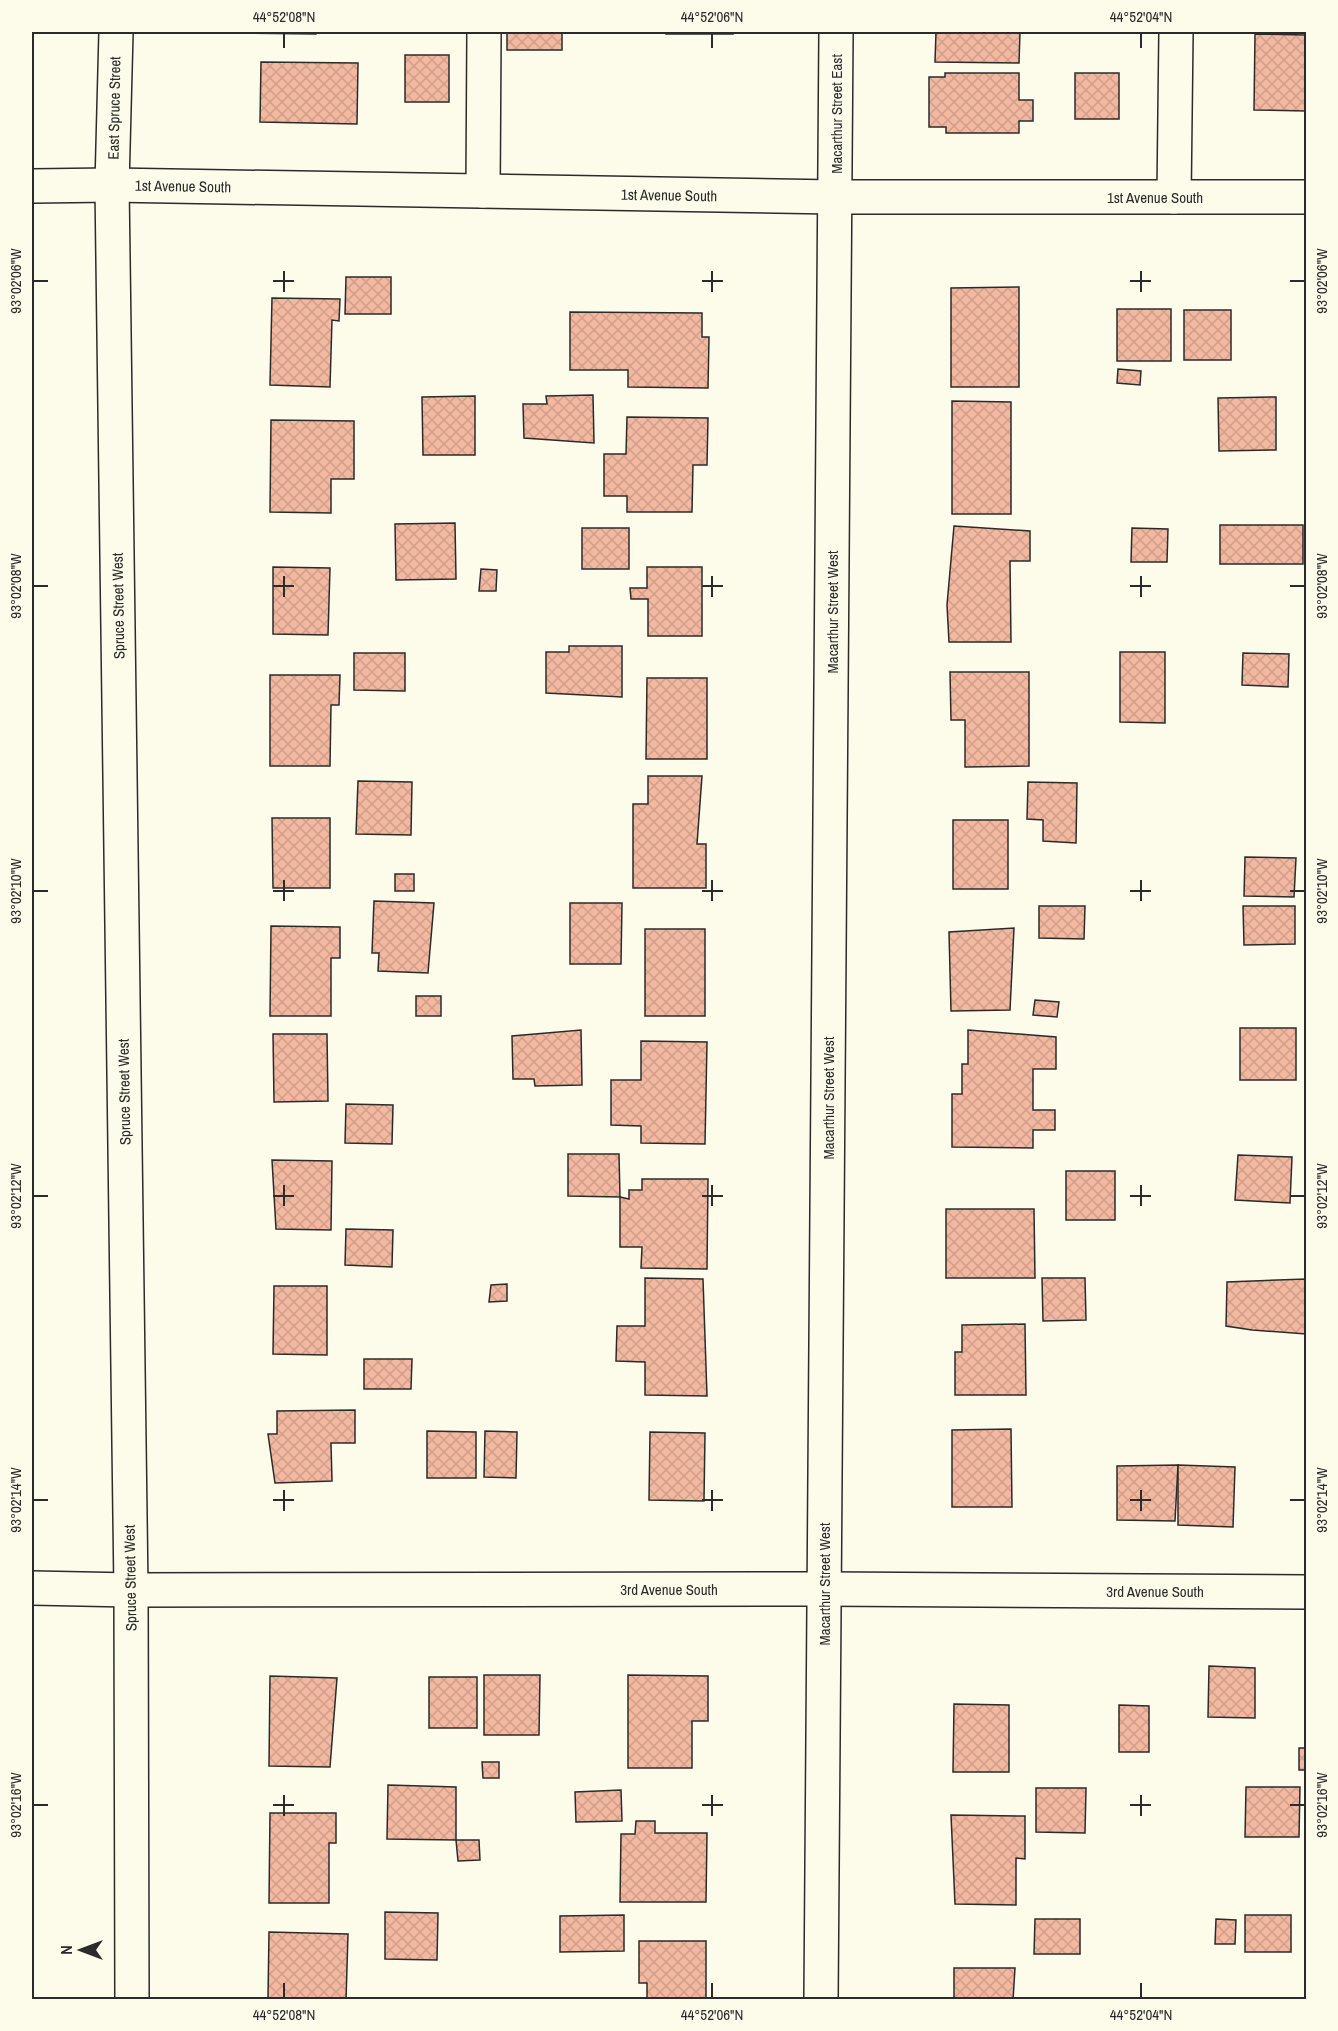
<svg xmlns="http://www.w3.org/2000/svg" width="1338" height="2031" font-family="'Archivo Narrow',sans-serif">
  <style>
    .building { fill: url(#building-cross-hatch); stroke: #2b2b2b; stroke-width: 1.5 }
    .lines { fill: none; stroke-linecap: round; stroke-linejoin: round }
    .minor-casing { stroke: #2b2b2b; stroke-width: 36 }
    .minor { stroke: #fdfbea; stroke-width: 33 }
    .ticks { fill: none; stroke: #2b2b2b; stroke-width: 2 }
    .labels { text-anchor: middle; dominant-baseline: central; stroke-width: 4.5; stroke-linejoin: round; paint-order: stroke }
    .street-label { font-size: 15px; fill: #2b2b2b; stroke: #fdfbea }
    .neatline { fill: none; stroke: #2b2b2b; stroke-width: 2 }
    .ticks-label { font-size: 15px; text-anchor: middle; fill: #2b2b2b }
  </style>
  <defs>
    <pattern id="building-cross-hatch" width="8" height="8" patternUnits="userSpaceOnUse" patternTransform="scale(1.5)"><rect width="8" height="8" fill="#f2b8a0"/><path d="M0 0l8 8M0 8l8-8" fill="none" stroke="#d09e8a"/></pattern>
  </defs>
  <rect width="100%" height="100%" fill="#fdfbea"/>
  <!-- building -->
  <g class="building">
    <path d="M 235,32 L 316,32 L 316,34 L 235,33 Z"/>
    <rect x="507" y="32" width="55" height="18"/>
    <rect x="666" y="32" width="67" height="2"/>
    <path d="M 936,32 L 1020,32 L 1019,63 L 935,62 Z"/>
    <path d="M 1255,34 L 1306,35 L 1306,111 L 1254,110 Z"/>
    <rect x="405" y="55" width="44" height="47"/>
    <path d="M 261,62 L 358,63 L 357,124 L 260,122 Z"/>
    <path d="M 945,73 L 1019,73 L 1019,100 L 1033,100 L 1033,121 L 1019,121 L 1019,133 L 946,133 L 946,127 L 929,127 L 929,77 L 945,77 Z"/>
    <rect x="1075" y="73" width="44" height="46"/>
    <path d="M 346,277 L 391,277 L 391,314 L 345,314 Z"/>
    <path d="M 1019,287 L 1019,387 L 951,387 L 951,288 Z"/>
    <path d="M 272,298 L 340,299 L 339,321 L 332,320 L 330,387 L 270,385 Z"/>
    <rect x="1117" y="309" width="54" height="52"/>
    <rect x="1184" y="310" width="47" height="50"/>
    <path d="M 570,312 L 702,313 L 702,337 L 709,337 L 708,388 L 628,387 L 628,370 L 570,370 Z"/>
    <path d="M 1118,369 L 1141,371 L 1140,385 L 1117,383 Z"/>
    <path d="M 593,395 L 594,443 L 524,438 L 523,404 L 547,404 L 546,396 Z"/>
    <path d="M 475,396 L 475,455 L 423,455 L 422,397 Z"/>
    <path d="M 1276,397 L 1276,450 L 1219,451 L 1218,398 Z"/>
    <path d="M 952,401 L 1011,402 L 1011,514 L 952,514 Z"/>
    <path d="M 627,417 L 708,418 L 707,465 L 693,465 L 692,512 L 627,512 L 627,496 L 604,496 L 604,454 L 626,454 Z"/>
    <path d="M 271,420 L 354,421 L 354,479 L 331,479 L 331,513 L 270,512 Z"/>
    <path d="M 455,523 L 456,579 L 396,580 L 395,524 Z"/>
    <rect x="1220" y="525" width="83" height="39"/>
    <path d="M 954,526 L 1030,531 L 1030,561 L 1010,561 L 1011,642 L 949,642 L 947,605 Z"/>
    <rect x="582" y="528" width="47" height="41"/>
    <path d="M 1132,528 L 1168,529 L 1167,562 L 1131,562 Z"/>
    <path d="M 273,567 L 330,568 L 328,635 L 273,634 Z"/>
    <path d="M 647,567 L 702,567 L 702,636 L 648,636 L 648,599 L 631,599 L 630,588 L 647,588 Z"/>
    <path d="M 481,569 L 497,570 L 496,591 L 479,591 Z"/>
    <path d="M 569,646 L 622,646 L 622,697 L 546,693 L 546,652 L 569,652 Z"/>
    <path d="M 1120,652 L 1165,652 L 1165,723 L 1120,722 Z"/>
    <path d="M 354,653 L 405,653 L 405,691 L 354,690 Z"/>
    <path d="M 1243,653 L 1289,654 L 1288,687 L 1242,685 Z"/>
    <path d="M 950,672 L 1029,672 L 1029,766 L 965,767 L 965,720 L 951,720 Z"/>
    <path d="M 270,675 L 340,675 L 339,705 L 331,705 L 330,766 L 270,766 Z"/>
    <path d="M 647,678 L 707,678 L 707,759 L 646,759 Z"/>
    <path d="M 648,776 L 702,776 L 697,844 L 706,844 L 706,888 L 633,888 L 633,804 L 648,804 Z"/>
    <path d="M 358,781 L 412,782 L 411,835 L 356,834 Z"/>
    <path d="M 1028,782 L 1077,783 L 1076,843 L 1043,841 L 1043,820 L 1027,819 Z"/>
    <path d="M 272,818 L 330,818 L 330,888 L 273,888 Z"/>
    <rect x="953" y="820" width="55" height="69"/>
    <path d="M 1245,857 L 1296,858 L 1294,897 L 1244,896 Z"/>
    <rect x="395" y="874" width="19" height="17"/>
    <path d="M 374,901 L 434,903 L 428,973 L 378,971 L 379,953 L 372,953 Z"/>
    <path d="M 570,903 L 622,903 L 621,964 L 570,964 Z"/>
    <path d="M 1039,906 L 1085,906 L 1084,939 L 1039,938 Z"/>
    <path d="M 1243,906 L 1295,906 L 1295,944 L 1244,945 Z"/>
    <path d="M 271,926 L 340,927 L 340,958 L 331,958 L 331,1016 L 270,1016 Z"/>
    <path d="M 1014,928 L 1010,1010 L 951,1011 L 949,932 Z"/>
    <rect x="645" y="929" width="60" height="87"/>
    <rect x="416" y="996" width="25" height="20"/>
    <path d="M 1035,1000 L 1059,1002 L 1057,1017 L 1033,1015 Z"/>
    <rect x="1240" y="1028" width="56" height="52"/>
    <path d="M 581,1030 L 582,1085 L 535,1086 L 534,1079 L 513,1079 L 512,1036 Z"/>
    <path d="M 968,1030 L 1056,1037 L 1056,1069 L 1033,1069 L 1033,1110 L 1055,1110 L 1055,1130 L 1033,1130 L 1033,1148 L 952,1147 L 952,1094 L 962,1094 L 962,1064 L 968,1064 Z"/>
    <path d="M 273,1034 L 327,1034 L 328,1101 L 274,1102 Z"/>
    <path d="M 641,1041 L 707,1042 L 705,1144 L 641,1143 L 641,1126 L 611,1125 L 611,1080 L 641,1080 Z"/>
    <path d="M 346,1104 L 393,1105 L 392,1144 L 345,1143 Z"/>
    <path d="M 568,1154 L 619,1154 L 620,1197 L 568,1196 Z"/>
    <path d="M 1238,1155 L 1292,1157 L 1290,1203 L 1235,1200 Z"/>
    <path d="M 272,1160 L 332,1161 L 331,1230 L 276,1229 Z"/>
    <rect x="1066" y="1171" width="49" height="49"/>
    <path d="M 642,1179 L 708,1179 L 707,1269 L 641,1268 L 642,1247 L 620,1247 L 620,1197 L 629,1199 L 629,1190 L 642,1190 Z"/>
    <path d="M 946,1209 L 1034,1209 L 1035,1278 L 946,1278 Z"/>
    <path d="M 346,1229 L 393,1230 L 392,1267 L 345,1265 Z"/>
    <path d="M 645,1278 L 703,1279 L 707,1396 L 645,1395 L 645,1362 L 616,1361 L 617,1326 L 645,1326 Z"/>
    <path d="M 1042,1278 L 1085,1278 L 1086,1320 L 1043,1321 Z"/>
    <path d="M 1306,1279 L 1306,1334 L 1252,1330 L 1226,1326 L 1227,1282 Z"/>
    <path d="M 507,1284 L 507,1301 L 489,1302 L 491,1285 Z"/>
    <path d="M 274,1286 L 327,1286 L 327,1355 L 273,1354 Z"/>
    <path d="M 1025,1324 L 1026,1395 L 955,1395 L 955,1352 L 962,1352 L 962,1325 Z"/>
    <path d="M 364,1359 L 412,1359 L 411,1389 L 364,1389 Z"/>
    <path d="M 355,1410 L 355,1443 L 331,1443 L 332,1481 L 275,1483 L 268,1434 L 277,1434 L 277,1411 Z"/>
    <path d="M 1011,1429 L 1012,1507 L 952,1507 L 952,1430 Z"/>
    <path d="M 427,1431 L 476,1432 L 476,1478 L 427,1478 Z"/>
    <path d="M 485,1431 L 517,1432 L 516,1478 L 484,1477 Z"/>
    <path d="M 650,1432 L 705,1433 L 704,1501 L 649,1500 Z"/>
    <path d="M 1178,1465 L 1175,1521 L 1117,1520 L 1117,1466 Z"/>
    <path d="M 1178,1465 L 1235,1467 L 1233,1527 L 1178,1525 Z"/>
    <path d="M 1209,1666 L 1255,1668 L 1255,1718 L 1208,1717 Z"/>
    <path d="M 484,1675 L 540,1675 L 539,1735 L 484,1735 Z"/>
    <path d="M 628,1675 L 708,1676 L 708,1721 L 692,1721 L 692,1768 L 628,1768 Z"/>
    <path d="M 270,1676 L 337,1678 L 330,1767 L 269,1766 Z"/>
    <rect x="429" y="1677" width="48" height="51"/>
    <path d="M 954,1704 L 1009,1705 L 1009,1772 L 953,1772 Z"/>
    <path d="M 1119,1705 L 1149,1706 L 1149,1752 L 1119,1752 Z"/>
    <rect x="1299" y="1748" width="7" height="22"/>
    <path d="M 482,1762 L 499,1762 L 499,1778 L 483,1778 Z"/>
    <path d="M 388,1785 L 456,1787 L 456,1840 L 387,1839 Z"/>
    <path d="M 1246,1787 L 1300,1787 L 1299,1837 L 1245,1837 Z"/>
    <path d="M 1036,1788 L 1086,1788 L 1085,1833 L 1036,1832 Z"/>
    <path d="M 621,1790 L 622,1821 L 576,1822 L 575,1792 Z"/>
    <path d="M 270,1813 L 336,1813 L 336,1843 L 329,1843 L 329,1903 L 269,1903 Z"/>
    <path d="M 951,1815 L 1025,1816 L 1025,1859 L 1016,1858 L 1016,1905 L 955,1904 Z"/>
    <path d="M 636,1821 L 655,1821 L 655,1833 L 707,1833 L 706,1902 L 620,1902 L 621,1834 L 635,1834 Z"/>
    <path d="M 456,1840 L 479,1840 L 480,1860 L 458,1861 Z"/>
    <path d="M 385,1912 L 438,1913 L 437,1960 L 385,1959 Z"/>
    <path d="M 624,1915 L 624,1951 L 560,1952 L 560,1916 Z"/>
    <rect x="1245" y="1915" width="46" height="37"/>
    <path d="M 1035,1919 L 1080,1919 L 1080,1954 L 1034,1954 Z"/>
    <path d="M 1216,1919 L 1236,1920 L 1235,1944 L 1215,1944 Z"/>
    <path d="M 269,1932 L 348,1934 L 346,2000 L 268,1998 Z"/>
    <path d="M 639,1941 L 706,1941 L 706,2000 L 647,2000 L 647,1983 L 639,1983 Z"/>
    <path d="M 954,1968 L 1015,1968 L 1013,2000 L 954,2000 Z"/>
  </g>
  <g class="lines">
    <defs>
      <g id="minor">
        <path d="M 116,32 L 112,185 L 131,1590 L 132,2000"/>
        <path d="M 32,186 L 112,185 L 835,197 L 1306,197"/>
        <path d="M 483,191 L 484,32"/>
        <path d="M 1174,197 L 1176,32"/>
        <path d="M 32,1588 L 131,1590 L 824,1589 L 1306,1592"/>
        <path d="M 821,2000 L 836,32"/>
      </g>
    </defs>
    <!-- minor casing -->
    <use href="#minor" class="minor-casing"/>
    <!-- minor -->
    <use href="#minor" class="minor"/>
  </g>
  <!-- ticks -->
  <path class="ticks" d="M 284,33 L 284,48M 712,33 L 712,48M 1141,33 L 1141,48M 284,271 L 284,292M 712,271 L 712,292M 1141,271 L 1141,292M 33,281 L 48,281M 273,281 L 294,281M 702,281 L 723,281M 1130,281 L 1151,281M 1290,281 L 1305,281M 284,576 L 284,597M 712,576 L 712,597M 1141,576 L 1141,597M 33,586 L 48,586M 273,586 L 294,586M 702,586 L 723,586M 1130,586 L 1151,586M 1290,586 L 1305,586M 284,880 L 284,901M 712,880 L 712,901M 1141,880 L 1141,901M 33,891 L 48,891M 273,891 L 294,891M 702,891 L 723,891M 1130,891 L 1151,891M 1290,891 L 1305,891M 284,1185 L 284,1206M 712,1185 L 712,1206M 1141,1185 L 1141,1206M 33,1196 L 48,1196M 273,1196 L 294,1196M 702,1196 L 723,1196M 1130,1196 L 1151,1196M 1290,1196 L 1305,1196M 284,1490 L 284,1511M 712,1490 L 712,1511M 1141,1490 L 1141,1511M 33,1500 L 48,1500M 273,1500 L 294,1500M 702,1500 L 723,1500M 1130,1500 L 1151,1500M 1290,1500 L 1305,1500M 284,1795 L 284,1816M 712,1795 L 712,1816M 1141,1795 L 1141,1816M 33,1805 L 48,1805M 273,1805 L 294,1805M 702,1805 L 723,1805M 1130,1805 L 1151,1805M 1290,1805 L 1305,1805M 284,1983 L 284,1998M 712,1983 L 712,1998M 1141,1983 L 1141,1998"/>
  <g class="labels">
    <!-- street labels -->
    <g class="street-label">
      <text transform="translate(114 108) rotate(-89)">East Spruce Street</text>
      <text transform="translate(836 114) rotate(-90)">Macarthur Street East</text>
      <text transform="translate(183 186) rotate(1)">1st Avenue South</text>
      <text transform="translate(669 195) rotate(1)">1st Avenue South</text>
      <text x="1155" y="197">1st Avenue South</text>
      <text transform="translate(118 606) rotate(-91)">Spruce Street West</text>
      <text transform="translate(832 612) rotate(-90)">Macarthur Street West</text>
      <text transform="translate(124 1092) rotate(-91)">Spruce Street West</text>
      <text transform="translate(828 1098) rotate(-90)">Macarthur Street West</text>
      <text transform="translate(130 1578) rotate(-91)">Spruce Street West</text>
      <text transform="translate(824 1584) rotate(-90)">Macarthur Street West</text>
      <text x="669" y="1589">3rd Avenue South</text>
      <text x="1155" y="1591">3rd Avenue South</text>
    </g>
  </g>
  <!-- border -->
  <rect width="1338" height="2031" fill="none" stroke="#fdfbea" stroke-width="66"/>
  <!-- north arrow -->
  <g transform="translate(81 1950) rotate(270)" stroke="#fdfbea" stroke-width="4.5" paint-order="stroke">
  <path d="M0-4.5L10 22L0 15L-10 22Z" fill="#2b2b2b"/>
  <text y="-9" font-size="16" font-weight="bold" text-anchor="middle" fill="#2b2b2b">N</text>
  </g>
  <rect x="33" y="33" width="1272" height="1965" class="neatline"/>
  <g class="ticks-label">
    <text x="284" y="22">44°52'08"N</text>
    <text x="712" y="22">44°52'06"N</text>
    <text x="1141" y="22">44°52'04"N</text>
    <text transform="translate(1322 281) rotate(-90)" y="5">93°02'06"W</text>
    <text transform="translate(16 281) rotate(-90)" y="5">93°02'06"W</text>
    <text transform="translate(1322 586) rotate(-90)" y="5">93°02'08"W</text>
    <text transform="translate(16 586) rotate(-90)" y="5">93°02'08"W</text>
    <text transform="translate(1322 891) rotate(-90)" y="5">93°02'10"W</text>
    <text transform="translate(16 891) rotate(-90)" y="5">93°02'10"W</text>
    <text transform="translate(1322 1196) rotate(-90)" y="5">93°02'12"W</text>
    <text transform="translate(16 1196) rotate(-90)" y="5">93°02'12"W</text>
    <text transform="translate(1322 1500) rotate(-90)" y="5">93°02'14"W</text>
    <text transform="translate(16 1500) rotate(-90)" y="5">93°02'14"W</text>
    <text transform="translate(16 1805) rotate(-90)" y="5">93°02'16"W</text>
    <text transform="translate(1322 1805) rotate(-90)" y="5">93°02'16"W</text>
    <text x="284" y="2020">44°52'08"N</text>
    <text x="712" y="2020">44°52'06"N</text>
    <text x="1141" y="2020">44°52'04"N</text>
  </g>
</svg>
